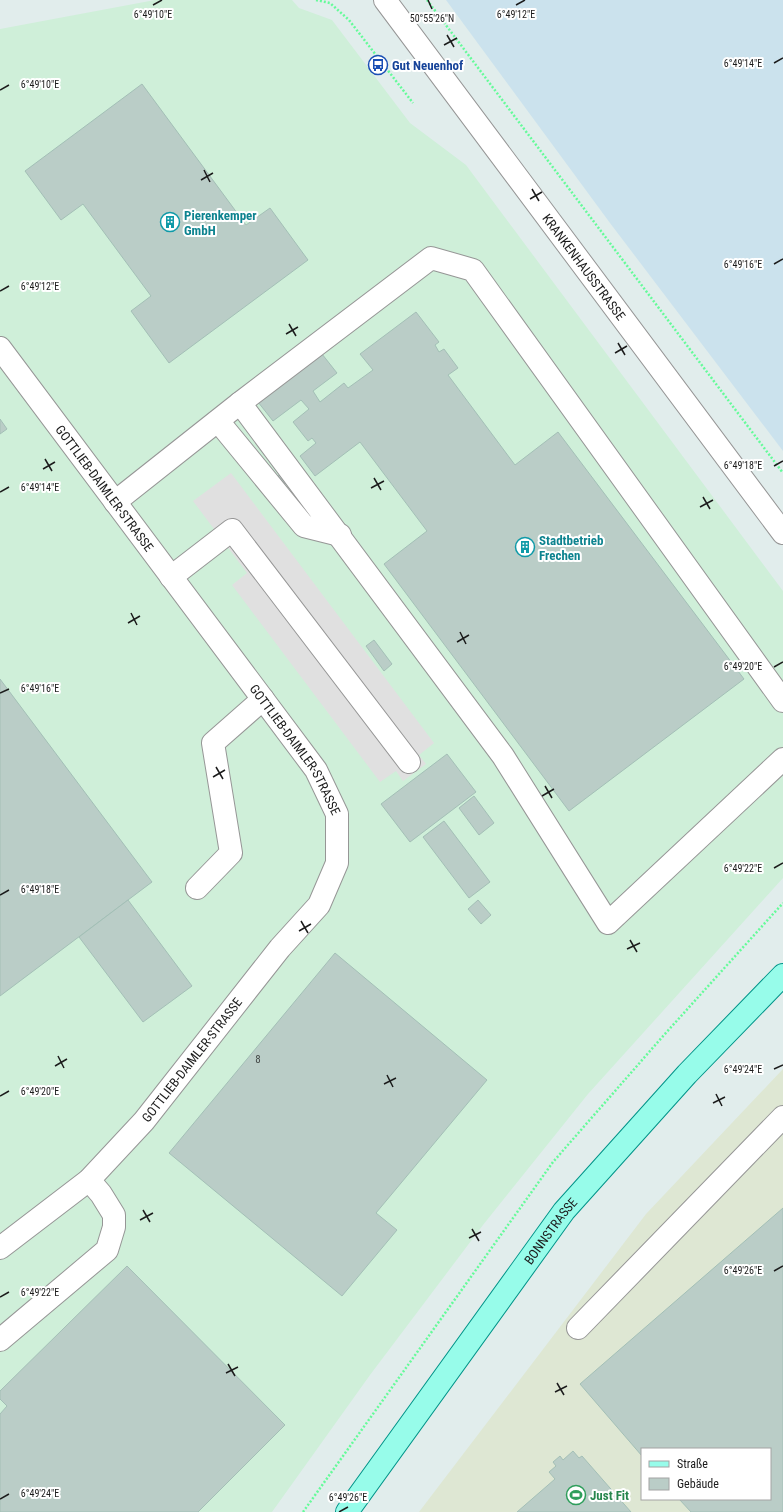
<svg xmlns="http://www.w3.org/2000/svg" width="783" height="1512" font-family="'Roboto Condensed',sans-serif">
  <style>
    .commercial { fill: #cfefd9 }
    .industrial { fill: #dee7d3; fill-rule: evenodd }
    .farmland { fill: #cbe2ed }
    .parking { fill: #e0e0e0 }
    .building { fill: #bacdc7; stroke: #a3bfb6 }
    .lines { fill: none; stroke-linecap: round; stroke-linejoin: round }
    .minor-casing { stroke: #969696; stroke-width: 24 }
    .major-casing { stroke: #009388; stroke-width: 24 }
    .path { stroke: #65fb9a; stroke-width: 2.5; stroke-dasharray: 2 2; stroke-linecap: butt }
    .minor { stroke: #fff; stroke-width: 22 }
    .major { stroke: #97fcea; stroke-width: 22 }
    .ticks { fill: none; stroke: #1c1c1c; stroke-width: 1.5 }
    .labels { text-anchor: middle; dominant-baseline: central; stroke-width: 4; stroke-linejoin: round; paint-order: stroke }
    .number-label { font-size: 11px; fill: #444847 }
    .transit-label { font-size: 13px; font-weight: bold; fill: #164399; stroke: #fff; text-anchor: start }
    .culture-label { font-size: 13px; font-weight: bold; fill: #0d838f; stroke: #fff; text-anchor: start }
    .street-label { font-size: 13px; fill: #1c1c1c; stroke: #fff }
    .leisure-label { font-size: 13px; font-weight: bold; fill: #27864d; stroke: #fff; text-anchor: start }
    .ticks-label { font-size: 10px; text-anchor: middle; fill: #1c1c1c; stroke: #fff; stroke-width: 4; stroke-linejoin: round; paint-order: stroke }
  </style>
  <rect width="100%" height="100%" fill="#e1edec"/>
  <!-- commercial -->
  <path class="commercial" d="M 155,0 L 292,0 L 299,8 L 332,20 L 410,123 L 466,165 L 783,591 L 783,878 L 588,1094 L 483,1225 L 370,1375 L 272,1512 L 0,1512 L 0,29 Z"/>
  <!-- industrial -->
  <path class="industrial" d="M 783,1069 L 783,1512 L 419,1512 L 646,1214 ZM 642,1449 L 770,1449 L 770,1499 L 642,1499 Z"/>
  <!-- farmland -->
  <path class="farmland" d="M 446,0 L 783,0 L 783,451 L 610,223 Z"/>
  <!-- parking -->
  <path class="parking" d="M 231,473 L 434,743 L 419,755 L 426,764 L 403,781 L 396,771 L 380,782 L 232,585 L 247,573 L 193,501 Z"/>
  <!-- building -->
  <g class="building">
    <path d="M 142,84 L 246,225 L 270,208 L 308,260 L 169,363 L 131,311 L 151,296 L 83,204 L 61,220 L 25,171 Z"/>
    <path d="M 416,312 L 439,342 L 435,345 L 439,352 L 444,349 L 458,368 L 448,375 L 515,465 L 558,432 L 744,679 L 569,811 L 384,564 L 427,531 L 360,442 L 315,476 L 300,456 L 316,443 L 312,438 L 308,441 L 293,422 L 309,409 L 301,400 L 273,421 L 258,402 L 322,354 L 337,373 L 313,391 L 320,402 L 344,383 L 348,388 L 373,370 L 360,354 Z"/>
    <path d="M 0,419 L 7,429 L 0,434 Z"/>
    <path d="M 283,473 L 290,481 L 285,484 L 278,476 Z"/>
    <path d="M 374,640 L 392,664 L 384,671 L 366,646 Z"/>
    <path d="M 0,679 L 152,882 L 0,996 Z"/>
    <path d="M 447,754 L 476,792 L 410,842 L 381,804 Z"/>
    <path d="M 474,796 L 494,823 L 479,835 L 459,808 Z"/>
    <path d="M 444,821 L 490,882 L 469,898 L 423,837 Z"/>
    <path d="M 128,900 L 192,986 L 143,1022 L 79,937 Z"/>
    <path d="M 478,900 L 491,915 L 481,924 L 468,909 Z"/>
    <path d="M 335,953 L 487,1080 L 376,1213 L 397,1230 L 342,1296 L 169,1153 Z"/>
    <path d="M 783,1208 L 783,1512 L 691,1512 L 679,1499 L 770,1499 L 770,1449 L 642,1449 L 642,1456 L 580,1384 Z"/>
    <path d="M 127,1266 L 285,1425 L 198,1512 L 0,1512 L 0,1414 L 7,1406 L 0,1399 L 0,1391 Z"/>
    <path d="M 573,1451 L 579,1458 L 582,1456 L 631,1512 L 517,1512 L 555,1479 L 549,1472 L 556,1466 L 553,1462 L 560,1456 L 563,1460 Z"/>
  </g>
  <g class="lines">
    <defs>
      <g id="minor">
        <path id="s1" d="M 385,0 L 783,533"/>
        <path id="s2" d="M 0,348 L 316,770 L 337,814 L 337,863 L 319,905 L 280,948 L 144,1121 L 89,1180 L 0,1248"/>
        <path d="M 240,403 L 503,756 L 608,923 L 783,759"/>
        <path d="M 218,421 L 304,526 L 340,535"/>
        <path d="M 115,502 L 240,403 L 431,258 L 473,270 L 783,701"/>
        <path d="M 171,577 L 232,530 L 409,762"/>
        <path d="M 197,888 L 231,853 L 213,743 L 263,699"/>
        <path d="M 578,1328 L 783,1117"/>
        <path d="M 0,1340 L 107,1250 L 114,1227 L 114,1215 L 101,1194 L 89,1180"/>
      </g>
      <g id="major">
        <path id="s3" d="M 347,1512 L 564,1211 L 687,1074 L 783,975"/>
      </g>
    </defs>
    <!-- minor casing -->
    <use href="#minor" class="minor-casing"/>
    <!-- major casing -->
    <use href="#major" class="major-casing"/>
    <!-- path -->
    <g class="path">
      <path d="M 316,0 L 330,3 L 349,20 L 413,103"/>
      <path d="M 427,0 L 783,473"/>
      <path d="M 303,1512 L 553,1162 L 664,1035 L 783,903"/>
    </g>
    <!-- minor -->
    <use href="#minor" class="minor"/>
    <!-- major -->
    <use href="#major" class="major"/>
  </g>
  <!-- ticks -->
  <path class="ticks" d="M 428,0 L 432,9M 153,5 L 162,0M 516,5 L 525,0M 447,35 L 454,47M 444,45 L 457,38M 774,63 L 783,58M 0,90 L 9,85M 204,170 L 210,182M 201,180 L 213,173M 532,189 L 539,201M 530,199 L 542,192M 774,264 L 783,259M 0,291 L 9,286M 289,324 L 296,336M 286,334 L 298,327M 618,343 L 625,355M 615,353 L 627,346M 45,459 L 52,471M 774,466 L 783,461M 43,469 L 55,462M 374,478 L 381,490M 371,488 L 384,481M 0,492 L 9,487M 703,497 L 710,509M 700,507 L 713,500M 131,613 L 137,625M 128,623 L 140,616M 460,632 L 466,644M 457,642 L 469,635M 774,667 L 783,662M 0,693 L 9,689M 216,767 L 223,779M 213,777 L 225,770M 545,786 L 552,798M 542,796 L 554,789M 774,868 L 783,863M 0,895 L 9,890M 301,921 L 308,933M 299,931 L 311,924M 630,940 L 637,952M 627,949 L 640,943M 58,1056 L 64,1068M 55,1066 L 67,1059M 774,1069 L 783,1065M 387,1075 L 393,1087M 384,1084 L 396,1078M 716,1094 L 722,1106M 0,1096 L 9,1091M 713,1103 L 725,1097M 143,1210 L 150,1222M 140,1220 L 153,1213M 472,1229 L 479,1241M 469,1238 L 481,1232M 774,1271 L 783,1266M 0,1297 L 9,1292M 228,1364 L 235,1376M 226,1373 L 238,1367M 557,1383 L 564,1395M 555,1392 L 567,1386M 0,1499 L 9,1494M 339,1512 L 348,1507"/>
  <!-- icons -->
  <defs>
    <symbol id="bus-ring" viewBox="-11 -11 22 22"><circle r="9.5" fill="#fff" stroke="#1a4fb4" stroke-width="1.5"/><path d="M-5-6H5V4H4V6H2V4H-2V6H-4V4H-5ZM-3.5-4V0h7V-4ZM-3.5 1.2v1.5H-2V1.2ZM2 1.2v1.5H3.5V1.2Z" fill="#1a4fb4"/></symbol>
    <symbol id="building-ring" viewBox="-11 -11 22 22"><circle r="9.5" fill="#fff" stroke="#0f9aa8" stroke-width="1.5"/><path d="M-4-6H4V6H1V3H-1V6H-4ZM-2.5-4.3h1.7v1.8h-1.7ZM.8-4.3h1.7v1.8H.8ZM-2.5-1h1.7V.8h-1.7ZM.8-1h1.7V.8H.8Z" fill="#0f9aa8"/></symbol>
    <symbol id="stadium-ring" viewBox="-11 -11 22 22"><circle r="9.5" fill="#fff" stroke="#2e9e5b" stroke-width="1.5"/><path d="M0-5a6.5 5 0 1 0 0 10a6.5 5 0 1 0 0-10ZM-3.5-1.8h7v3.6h-7Z" fill="#2e9e5b"/></symbol>
  </defs>
  <g fill-rule="evenodd">
    <use href="#bus-ring" x="367" y="54" width="22" height="22"/>
    <use href="#building-ring" x="159" y="211" width="22" height="22"/>
    <use href="#building-ring" x="514" y="536" width="22" height="22"/>
    <use href="#stadium-ring" x="565" y="1484" width="22" height="22"/>
  </g>
  <g class="labels">
    <!-- number labels -->
    <g class="number-label">
      <text x="258" y="1059">8</text>
    </g>
    <!-- transit labels -->
    <g class="transit-label">
      <text x="392" y="65">Gut Neuenhof</text>
    </g>
    <!-- culture labels -->
    <g class="culture-label">
      <text x="184" y="215">Pierenkemper<tspan x="184" dy="15">GmbH</tspan></text>
      <text x="539" y="540">Stadtbetrieb<tspan x="539" dy="15">Frechen</tspan></text>
    </g>
    <!-- street labels -->
    <g class="street-label">
      <text stroke="none"><textPath href="#s1" startOffset="333">KRANKENHAUSSTRASSE</textPath></text>
      <text stroke="none"><textPath href="#s2" startOffset="175">GOTTLIEB-DAIMLER-STRASSE</textPath></text>
      <text stroke="none"><textPath href="#s2" startOffset="499">GOTTLIEB-DAIMLER-STRASSE</textPath></text>
      <text transform="translate(192 1060) rotate(-52)">GOTTLIEB-DAIMLER-STRASSE</text>
      <text stroke="none"><textPath href="#s3" startOffset="347">BONNSTRASSE</textPath></text>
    </g>
    <!-- leisure labels -->
    <g class="leisure-label">
      <text x="590" y="1495">Just Fit</text>
    </g>
  </g>
  <g class="ticks-label">
    <text x="153" y="18">6°49'10"E</text>
    <text x="516" y="18">6°49'12"E</text>
    <text x="432" y="22">50°55'26"N</text>
    <text x="743" y="67">6°49'14"E</text>
    <text x="40" y="88">6°49'10"E</text>
    <text x="743" y="268">6°49'16"E</text>
    <text x="40" y="290">6°49'12"E</text>
    <text x="743" y="469">6°49'18"E</text>
    <text x="40" y="491">6°49'14"E</text>
    <text x="743" y="670">6°49'20"E</text>
    <text x="40" y="692">6°49'16"E</text>
    <text x="743" y="872">6°49'22"E</text>
    <text x="40" y="893">6°49'18"E</text>
    <text x="743" y="1073">6°49'24"E</text>
    <text x="40" y="1095">6°49'20"E</text>
    <text x="743" y="1274">6°49'26"E</text>
    <text x="40" y="1296">6°49'22"E</text>
    <text x="40" y="1497">6°49'24"E</text>
    <text x="348" y="1501">6°49'26"E</text>
  </g>
  <!-- legend -->
  <rect x="641" y="1448" width="130" height="52" fill="#ffffff" stroke="#a4a4a4"/>
  <rect x="649" y="1461" width="20" height="6" fill="#97fcea" stroke="#a4a4a4"/>
  <text x="677" y="1468" font-size="12" fill="#1c1c1c">Straße</text>
  <rect x="649" y="1478" width="20" height="12" fill="#bacdc7" stroke="#a4a4a4"/>
  <text x="677" y="1488" font-size="12" fill="#1c1c1c">Gebäude</text>
</svg>
